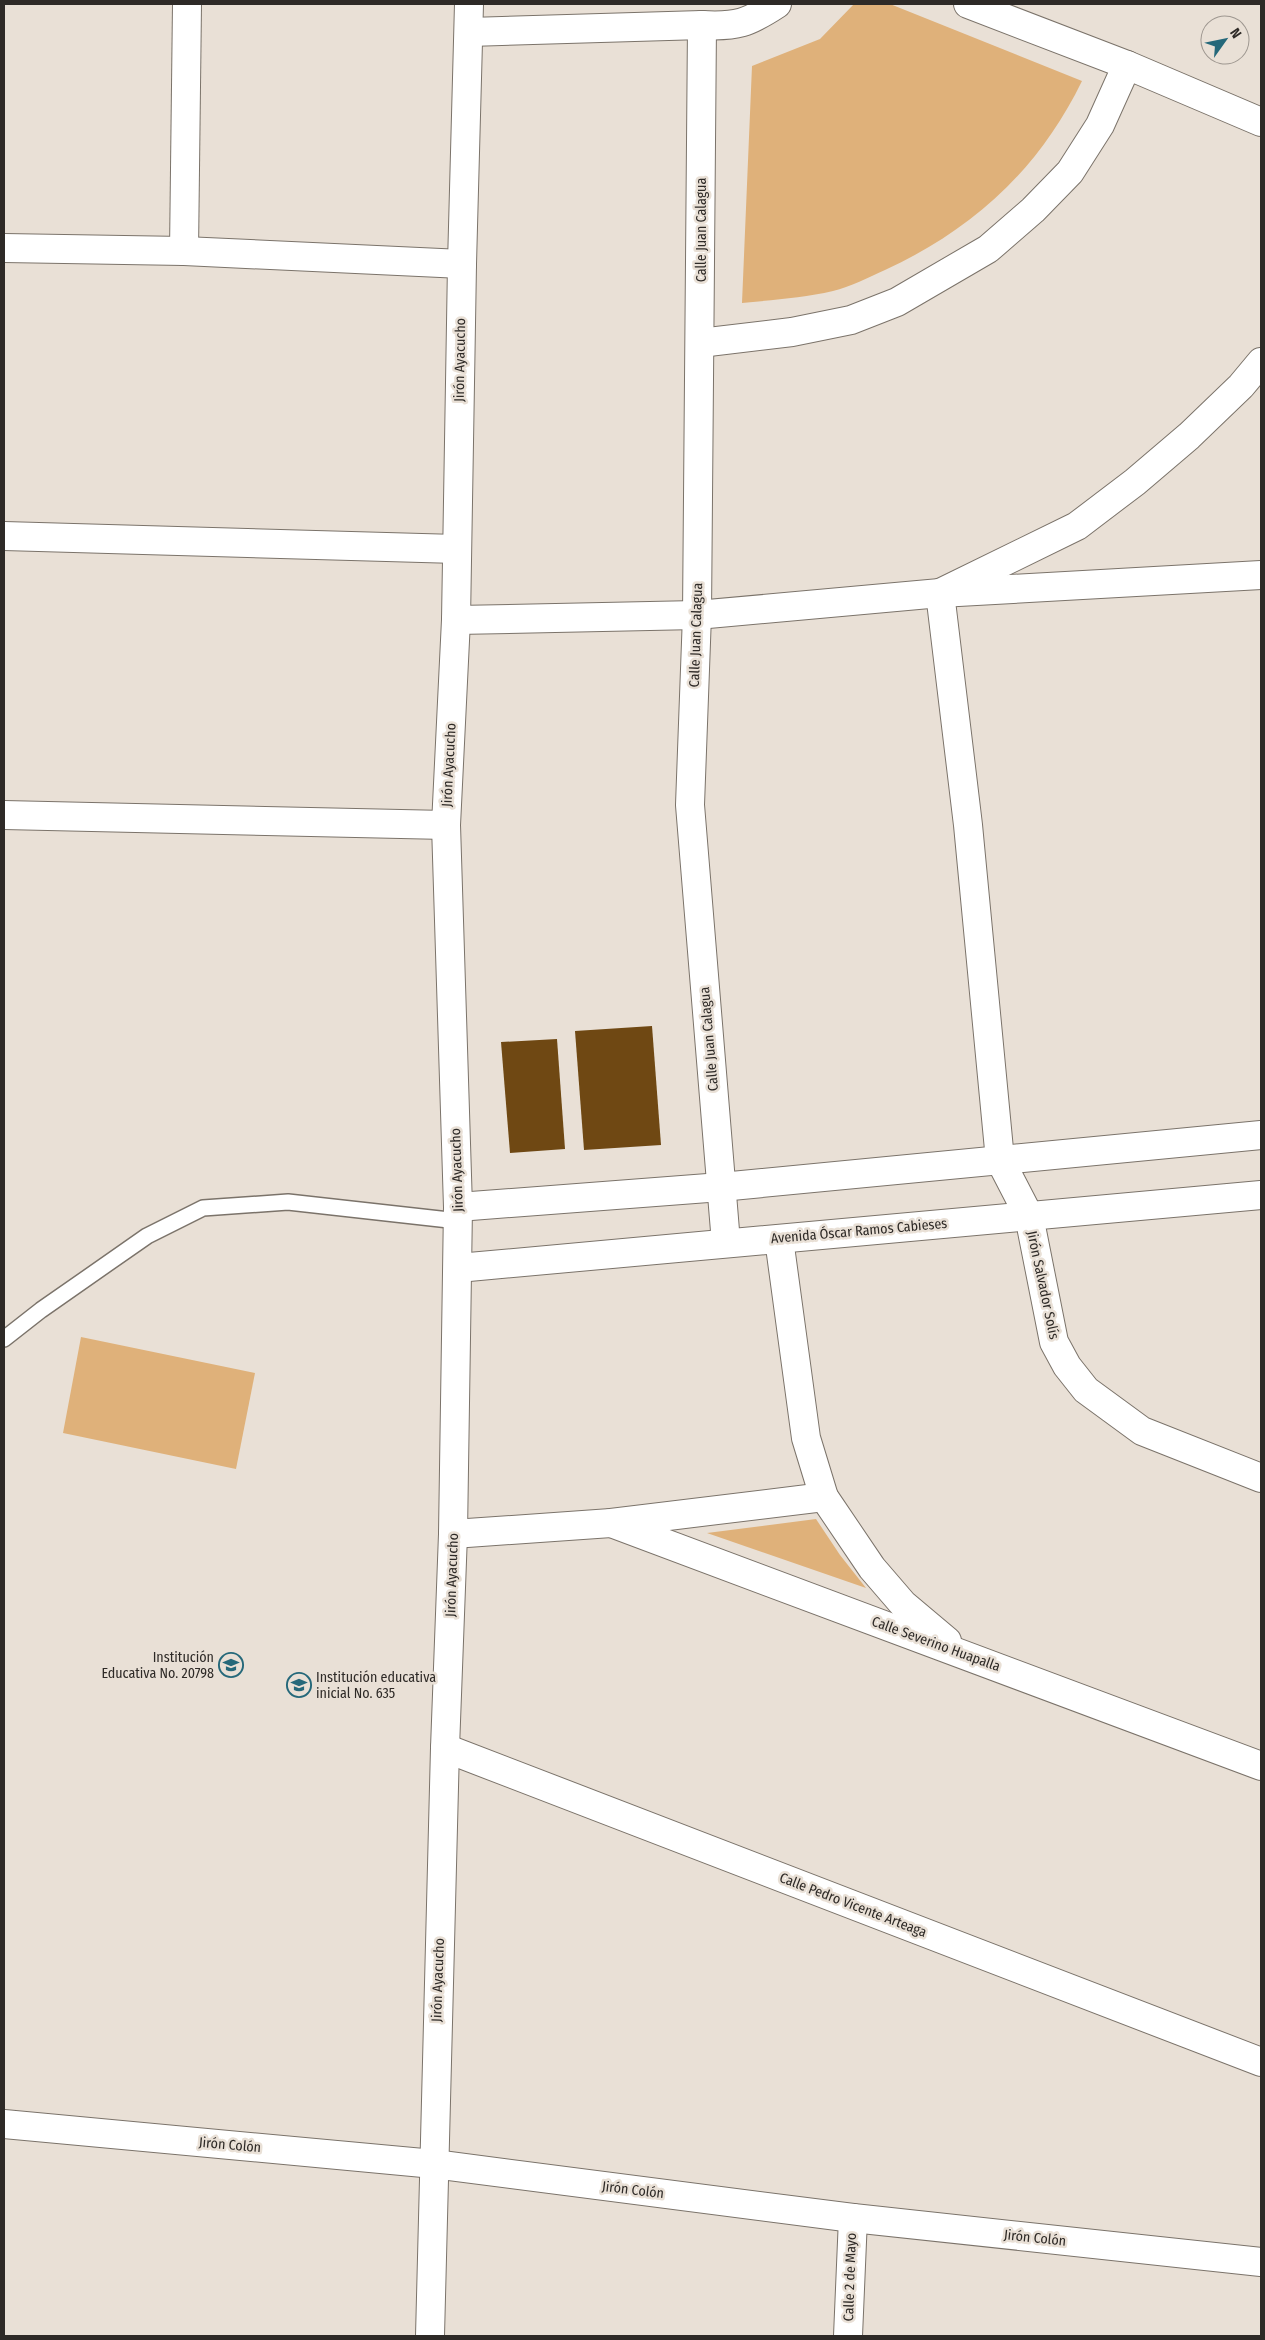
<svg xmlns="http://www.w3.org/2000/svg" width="1265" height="2340" font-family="'Fira Sans Condensed',sans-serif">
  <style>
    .green { fill: #dfb17a }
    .building { fill: #6f4813 }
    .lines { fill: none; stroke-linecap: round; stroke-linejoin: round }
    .lane-casing { stroke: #7b736a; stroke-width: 18 }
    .street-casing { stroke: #7b736a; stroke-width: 30 }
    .secondary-casing { stroke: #7b736a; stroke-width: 30 }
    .lane { stroke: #fff; stroke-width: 15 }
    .street { stroke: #fff; stroke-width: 28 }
    .secondary { stroke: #fff; stroke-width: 28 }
    .labels { text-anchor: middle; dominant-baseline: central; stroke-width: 5; stroke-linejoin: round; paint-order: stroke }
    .street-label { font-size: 14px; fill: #2e2a27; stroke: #e9e0d6 }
    .poi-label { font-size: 14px; fill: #2e2a27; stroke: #e9e0d6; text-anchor: end }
  </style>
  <rect width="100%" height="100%" fill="#e9e0d6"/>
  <!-- green -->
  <g class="green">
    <path d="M 854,4 L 890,4 L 1082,81 C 1039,169 974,229 885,270 C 869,277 850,287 833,291 C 803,298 772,300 742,303 L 752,66 L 820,39 Z"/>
    <path d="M 81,1337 L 255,1373 L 236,1469 L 63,1433 Z"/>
    <path d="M 816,1519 L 840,1555 L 866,1588 L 707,1533 Z"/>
  </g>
  <!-- building -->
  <g class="building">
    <path d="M 652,1026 L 661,1145 L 584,1150 L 575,1031 Z"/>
    <path d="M 557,1039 L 565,1149 L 510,1153 L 501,1042 Z"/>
  </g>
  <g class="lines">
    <defs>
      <path id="lane" d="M 4,1339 L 41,1310 L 147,1236 L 203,1208 L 288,1202 L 458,1221"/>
      <g id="street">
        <path d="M 968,4 L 1127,65 L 1261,122"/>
        <path d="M 702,25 L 697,615 L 690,805 L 726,1243"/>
        <path d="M 469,32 L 702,25 C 737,27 748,23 777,4"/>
        <path d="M 4,248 L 184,251 L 462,264"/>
        <path d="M 184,251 L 187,4"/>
        <path d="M 700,343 L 792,332 L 851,320 L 897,302 L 988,249 L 1033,210 L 1070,172 L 1100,125 L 1127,65"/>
        <path d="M 1261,362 L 1241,386 L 1189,436 L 1135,482 L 1077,526 L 940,593 L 968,825 L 1000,1160 L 1029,1216 L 1054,1342 L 1067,1366 L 1086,1390 L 1142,1431 L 1261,1478"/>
        <path d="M 4,536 L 457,549"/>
        <path d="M 456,620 L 697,615 L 940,593 L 1261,575"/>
        <path d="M 4,815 L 446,825"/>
        <path d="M 458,1207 L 446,825 L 456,620 L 462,264 L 469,4"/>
        <path d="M 779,1239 L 806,1438 L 824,1497 L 872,1568 L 903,1604 L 947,1641"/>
        <path d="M 611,1523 L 1261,1766"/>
        <path d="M 453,1534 L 611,1523 L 824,1497"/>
        <path d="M 445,1748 L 1261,2062"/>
        <path d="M 4,2124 L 434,2164 L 853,2218 L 1261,2262"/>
        <path d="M 848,2336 L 853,2218"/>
      </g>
      <g id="secondary">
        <path d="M 458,1268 L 1261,1195"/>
        <path d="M 430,2336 L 445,1748 L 453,1534 L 458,1207 L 721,1187 L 1261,1135"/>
      </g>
    </defs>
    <!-- lane casing -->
    <use href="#lane" class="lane-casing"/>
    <!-- street casing -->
    <use href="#street" class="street-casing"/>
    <!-- secondary casing -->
    <use href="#secondary" class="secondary-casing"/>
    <!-- lane -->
    <use href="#lane" class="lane"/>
    <!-- street -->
    <use href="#street" class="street"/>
    <!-- secondary -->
    <use href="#secondary" class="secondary"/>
  </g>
  <!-- icons -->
  <defs>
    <symbol id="school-ring" viewBox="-11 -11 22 22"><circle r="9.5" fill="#e9e0d6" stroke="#25687a" stroke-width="1.5"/><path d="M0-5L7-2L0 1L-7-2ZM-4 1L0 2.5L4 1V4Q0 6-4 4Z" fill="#25687a"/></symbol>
  </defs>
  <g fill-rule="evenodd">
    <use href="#school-ring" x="217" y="1651" width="28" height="28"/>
    <use href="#school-ring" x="285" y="1671" width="28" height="28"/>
  </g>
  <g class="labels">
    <!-- street labels -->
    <g class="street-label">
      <text transform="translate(701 230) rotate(-90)">Calle Juan Calagua</text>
      <text transform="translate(460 360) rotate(-89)">Jirón Ayacucho</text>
      <text transform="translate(696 635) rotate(-88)">Calle Juan Calagua</text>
      <text transform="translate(449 765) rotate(-87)">Jirón Ayacucho</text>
      <text transform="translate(709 1039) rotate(-95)">Calle Juan Calagua</text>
      <text transform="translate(457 1170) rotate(-92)">Jirón Ayacucho</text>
      <text transform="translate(859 1231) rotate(-5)">Avenida Óscar Ramos Cabieses</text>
      <text transform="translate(1043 1285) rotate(78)">Jirón Salvador Solís</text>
      <text transform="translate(452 1575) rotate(-88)">Jirón Ayacucho</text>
      <text transform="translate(936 1644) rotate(20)">Calle Severino Huapalla</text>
      <text transform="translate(853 1905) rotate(21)">Calle Pedro Vicente Arteaga</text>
      <text transform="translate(438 1980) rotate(-88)">Jirón Ayacucho</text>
      <text transform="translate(230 2145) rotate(5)">Jirón Colón</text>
      <text transform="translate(633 2190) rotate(7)">Jirón Colón</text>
      <text transform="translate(1035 2238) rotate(6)">Jirón Colón</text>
      <text transform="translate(850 2277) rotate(-88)">Calle 2 de Mayo</text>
    </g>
    <!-- poi labels -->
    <g class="poi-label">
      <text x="214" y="1657">Institución<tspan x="214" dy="16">Educativa No. 20798</tspan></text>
      <text x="316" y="1677" text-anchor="start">Institución educativa<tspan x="316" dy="16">inicial No. 635</tspan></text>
    </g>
  </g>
  <!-- border -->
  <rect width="1265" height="2340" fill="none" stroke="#2e2a27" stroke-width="10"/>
  <!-- north arrow -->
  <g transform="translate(1225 40) rotate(57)"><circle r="24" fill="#e9e0d6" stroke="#9e9790"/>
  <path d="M0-4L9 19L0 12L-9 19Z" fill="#25687a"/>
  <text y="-8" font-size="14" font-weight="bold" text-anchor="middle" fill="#2e2a27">N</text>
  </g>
</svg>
